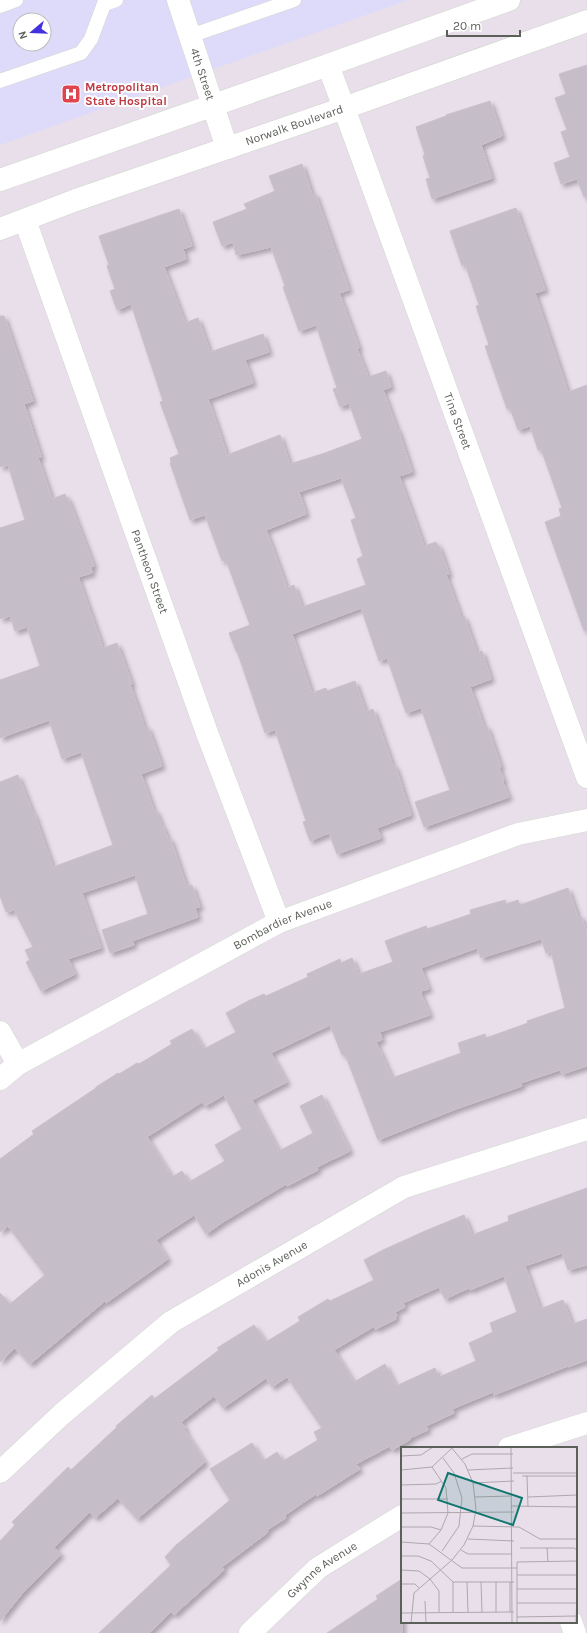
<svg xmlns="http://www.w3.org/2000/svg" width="587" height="1633" font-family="Karla,sans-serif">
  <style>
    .medical { fill: #dedaf9; fill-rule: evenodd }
    .building { fill: #c5bec8; stroke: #cabecf; fill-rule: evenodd; filter: url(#shadow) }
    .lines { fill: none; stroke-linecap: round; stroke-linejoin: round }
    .service-casing { stroke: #d2d7d0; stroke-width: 15 }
    .minor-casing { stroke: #d2d7d0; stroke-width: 23 }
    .tertiary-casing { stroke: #d2d7d0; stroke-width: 23 }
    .secondary-casing { stroke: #cdd3ca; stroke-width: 23 }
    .service { stroke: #fff; stroke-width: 14 }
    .minor { stroke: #fff; stroke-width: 22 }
    .tertiary { stroke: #fff; stroke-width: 22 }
    .secondary { stroke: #fff; stroke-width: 22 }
    .labels { text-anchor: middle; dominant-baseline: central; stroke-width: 4; stroke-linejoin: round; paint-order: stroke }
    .street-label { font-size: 12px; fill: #5b6058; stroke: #fff }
    .health-label { font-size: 12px; font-weight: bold; fill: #be3a42; stroke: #fff; text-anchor: start }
    .inset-road { fill: none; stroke: #aca8ac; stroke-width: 1 }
    .view { fill: #0f766e; fill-opacity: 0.15; stroke: #0f766e; stroke-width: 2 }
    .inset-edge { fill: none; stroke: #5b6058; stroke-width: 2 }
  </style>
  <defs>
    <filter id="shadow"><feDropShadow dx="3.5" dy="3.5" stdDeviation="2" flood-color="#0004"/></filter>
  </defs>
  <rect width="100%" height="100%" fill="#e9dfeb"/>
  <!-- medical -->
  <path class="medical" d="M 0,0 L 408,0 L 0,145 ZM 20,20 L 44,20 L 44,44 L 20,44 Z"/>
  <!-- building -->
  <g class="building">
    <path d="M 587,65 L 587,196 L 584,197 L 577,179 L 561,184 L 554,163 L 570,157 L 561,132 L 567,130 L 555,98 L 566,94 L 559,74 Z"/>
    <path d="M 490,101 L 502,136 L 481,145 L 492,178 L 432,199 L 426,179 L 430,178 L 423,156 L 425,155 L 416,127 L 446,116 L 446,115 Z"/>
    <path d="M 302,164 L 312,194 L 315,193 L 349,290 L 339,293 L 359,348 L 357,349 L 368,377 L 386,371 L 391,387 L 383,390 L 397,429 L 398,429 L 412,472 L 399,476 L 424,546 L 436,542 L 438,546 L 439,546 L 449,574 L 446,575 L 461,617 L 464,616 L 477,653 L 482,651 L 491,679 L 470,687 L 484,727 L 487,726 L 501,767 L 499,768 L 504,780 L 502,780 L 509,797 L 424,827 L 415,802 L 450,790 L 421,708 L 406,713 L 387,658 L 379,661 L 361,608 L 292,634 L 312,693 L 326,688 L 327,691 L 355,681 L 366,712 L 373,709 L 393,766 L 395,765 L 411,815 L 377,828 L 381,838 L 337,854 L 329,833 L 310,841 L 303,822 L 306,821 L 275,730 L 265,733 L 237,651 L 236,651 L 229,633 L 250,625 L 226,560 L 222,561 L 205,515 L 190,520 L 170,463 L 171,462 L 170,458 L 179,454 L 160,402 L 163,401 L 131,304 L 117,310 L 110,291 L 115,289 L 107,266 L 109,265 L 99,236 L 179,209 L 192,246 L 183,249 L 186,259 L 164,267 L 185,323 L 198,318 L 210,352 L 263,334 L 269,352 L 245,360 L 253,383 L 208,399 L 227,455 L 280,435 L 290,464 L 325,453 L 362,439 L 349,403 L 340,407 L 333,389 L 337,388 L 316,325 L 299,331 L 283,287 L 285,286 L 271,247 L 236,255 L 233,242 L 222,246 L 213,222 L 247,209 L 244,204 L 275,191 L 269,176 ZM 341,478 L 356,518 L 351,520 L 363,556 L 357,559 L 366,585 L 302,607 L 294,585 L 287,588 L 266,530 L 306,514 L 299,492 Z"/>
    <path d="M 516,208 L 545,290 L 535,293 L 568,392 L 587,385 L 587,630 L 584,631 L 545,522 L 561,516 L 559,509 L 562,508 L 541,449 L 538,450 L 530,426 L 518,430 L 510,408 L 507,409 L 485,346 L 489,345 L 476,306 L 479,305 L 465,264 L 462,266 L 450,231 Z"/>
    <path d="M 0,316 L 4,316 L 33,401 L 24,404 L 41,457 L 38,458 L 52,499 L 65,494 L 67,499 L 68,498 L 94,566 L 91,567 L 92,573 L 78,577 L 103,648 L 117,643 L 132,684 L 130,685 L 145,728 L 148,727 L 162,766 L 141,774 L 154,811 L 156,810 L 162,826 L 163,826 L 168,839 L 170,838 L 184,879 L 187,887 L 192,885 L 200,907 L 195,908 L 198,917 L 132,941 L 134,945 L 110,953 L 102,930 L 148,914 L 135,875 L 82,893 L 101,948 L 68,959 L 75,974 L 41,991 L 26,962 L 30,960 L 25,950 L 33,947 L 14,910 L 6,912 L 0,896 L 0,782 L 18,775 L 33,813 L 34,813 L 53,867 L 113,845 L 81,752 L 62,759 L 49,720 L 0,738 L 0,680 L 40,666 L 27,627 L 15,631 L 10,616 L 0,619 L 0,528 L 25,520 L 8,465 L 0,467 Z"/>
    <path d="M 568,888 L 578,917 L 581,916 L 587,932 L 587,1066 L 562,1074 L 560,1070 L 521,1083 L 522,1086 L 456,1109 L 378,1140 L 345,1054 L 342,1055 L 330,1025 L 271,1053 L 287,1082 L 252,1100 L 279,1151 L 313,1133 L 300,1106 L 322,1095 L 350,1151 L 317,1167 L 318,1170 L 287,1186 L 286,1184 L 223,1222 L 206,1234 L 194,1215 L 156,1240 L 168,1259 L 106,1303 L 105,1301 L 30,1364 L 15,1348 L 0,1362 L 0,1293 L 10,1304 L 45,1275 L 8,1226 L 0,1232 L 0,1159 L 34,1134 L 32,1131 L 96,1088 L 96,1087 L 118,1073 L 119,1074 L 137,1063 L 139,1064 L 172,1044 L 170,1041 L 192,1029 L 204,1049 L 236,1032 L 226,1013 L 248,1001 L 264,994 L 266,996 L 308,977 L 307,974 L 340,959 L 341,963 L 352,958 L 359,974 L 393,962 L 385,941 L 426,926 L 427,929 L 471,914 L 470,910 L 505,900 L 506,904 L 518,900 L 520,905 ZM 541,939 L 546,953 L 551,951 L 565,1008 L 527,1021 L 528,1023 L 486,1038 L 485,1034 L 458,1043 L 461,1053 L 392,1078 L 376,1042 L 382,1040 L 380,1032 L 430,1015 L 421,994 L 421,991 L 429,989 L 421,968 L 477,948 L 481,958 ZM 224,1095 L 242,1129 L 215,1145 L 225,1161 L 189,1182 L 182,1171 L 172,1177 L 147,1137 L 202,1102 L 205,1106 Z"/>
    <path d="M 587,1188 L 587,1265 L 568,1270 L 562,1253 L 525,1266 L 540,1309 L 563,1300 L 572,1324 L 587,1319 L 587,1360 L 568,1367 L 568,1366 L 494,1395 L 493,1392 L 452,1409 L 454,1413 L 426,1426 L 428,1430 L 410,1438 L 411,1439 L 392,1450 L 390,1446 L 356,1464 L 360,1469 L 317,1496 L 316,1494 L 285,1515 L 286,1518 L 267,1530 L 268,1532 L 267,1533 L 222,1567 L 224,1570 L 174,1615 L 171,1612 L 149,1633 L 99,1633 L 171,1565 L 165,1557 L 175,1546 L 230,1500 L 210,1469 L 252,1443 L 263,1461 L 277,1452 L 283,1461 L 318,1440 L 314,1432 L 322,1428 L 287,1377 L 272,1387 L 266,1378 L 223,1408 L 214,1396 L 181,1422 L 186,1428 L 184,1429 L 205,1462 L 137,1519 L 118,1498 L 95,1518 L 90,1512 L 54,1548 L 61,1554 L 21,1595 L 0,1621 L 0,1541 L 15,1525 L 12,1522 L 68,1467 L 71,1470 L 117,1427 L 116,1426 L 152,1395 L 154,1399 L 219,1350 L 217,1348 L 254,1325 L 266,1342 L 300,1321 L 298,1317 L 328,1299 L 330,1301 L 374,1280 L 364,1260 L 383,1250 L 425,1231 L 464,1215 L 472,1235 L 509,1221 L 508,1216 ZM 504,1276 L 517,1312 L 490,1323 L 493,1332 L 469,1343 L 476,1361 L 439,1377 L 435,1368 L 396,1386 L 385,1364 L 354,1382 L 334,1350 L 373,1327 L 376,1329 L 396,1319 L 395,1317 L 397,1316 L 395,1312 L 405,1307 L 403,1303 L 439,1287 L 445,1299 L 469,1288 L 470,1290 Z"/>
    <path d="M 402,1579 L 402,1633 L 327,1633 L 378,1599 L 376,1596 Z"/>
  </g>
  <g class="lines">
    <defs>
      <g id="service">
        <path d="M 104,4 L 116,0"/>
        <path d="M 0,6 L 16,0"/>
        <path d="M 190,36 L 294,0"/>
        <path d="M 0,81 L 81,53 L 91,39 L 104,4"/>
      </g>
      <g id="minor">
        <path id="s1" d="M 178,0 L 227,148"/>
        <path d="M 328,65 L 344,108"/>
        <path id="s2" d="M 25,220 L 207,733 L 279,922"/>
        <path d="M 0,1032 L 18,1064"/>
        <path id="s3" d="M 0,1079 L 18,1064 L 279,922 L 518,834 L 587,820"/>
        <path d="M 509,1448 L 587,1423"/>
        <path id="s4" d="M 0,1472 L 62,1414 L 171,1322 L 404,1187 L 587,1129"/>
        <path d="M 571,1622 L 575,1633"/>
        <path id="s5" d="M 250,1633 L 318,1568 L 402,1516"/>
      </g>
      <g id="tertiary">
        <path id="s6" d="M 344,108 L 587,777"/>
      </g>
      <g id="secondary">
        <path d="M 0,180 L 328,65 L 509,0"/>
        <path id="s7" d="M 0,229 L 76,200 L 344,108 L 587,21"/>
      </g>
    </defs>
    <!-- service casing -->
    <use href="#service" class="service-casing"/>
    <!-- minor casing -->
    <use href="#minor" class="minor-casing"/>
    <!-- tertiary casing -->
    <use href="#tertiary" class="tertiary-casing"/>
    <!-- secondary casing -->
    <use href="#secondary" class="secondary-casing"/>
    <!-- service -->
    <use href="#service" class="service"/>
    <!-- minor -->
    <use href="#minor" class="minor"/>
    <!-- tertiary -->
    <use href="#tertiary" class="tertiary"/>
    <!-- secondary -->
    <use href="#secondary" class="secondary"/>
  </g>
  <!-- icons -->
  <defs>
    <symbol id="hospital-square" viewBox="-11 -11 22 22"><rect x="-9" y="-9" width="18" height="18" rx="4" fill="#e0444e" stroke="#fff"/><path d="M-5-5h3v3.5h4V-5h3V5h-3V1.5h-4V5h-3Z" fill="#fff"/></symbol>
  </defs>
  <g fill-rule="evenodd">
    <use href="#hospital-square" x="60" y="83" width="22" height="22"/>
  </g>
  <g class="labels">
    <!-- street labels -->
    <g class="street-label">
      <text stroke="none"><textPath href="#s1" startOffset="78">4th Street</textPath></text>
      <text stroke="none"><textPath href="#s7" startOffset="312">Norwalk Boulevard</textPath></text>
      <text stroke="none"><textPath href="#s6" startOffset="333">Tina Street</textPath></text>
      <text stroke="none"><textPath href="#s2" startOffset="373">Pantheon Street</textPath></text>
      <text stroke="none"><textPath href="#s3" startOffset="323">Bombardier Avenue</textPath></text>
      <text stroke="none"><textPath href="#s4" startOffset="344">Adonis Avenue</textPath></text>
      <text stroke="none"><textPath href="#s5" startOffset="96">Gwynne Avenue</textPath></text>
    </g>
    <!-- health labels -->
    <g class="health-label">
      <text x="85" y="87">Metropolitan<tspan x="85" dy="14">State Hospital</tspan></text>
    </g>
  </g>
  <!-- overview -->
  <g transform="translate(401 1447)">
    <rect width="176" height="176" fill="#e9dfeb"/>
    <path class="inset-road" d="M 110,0 L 111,176M 0,9 L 20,8 L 32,0M 61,12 L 71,7 L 112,7M 0,23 L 31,20 L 52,0M 67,23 L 112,21M 112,26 L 176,26M 121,29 L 126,29 L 127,60M 125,29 L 176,29M 72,36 L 113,34M 0,38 L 35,37 L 41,34M 74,50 L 110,49M 127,50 L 176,48M 0,52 L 47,52M 110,59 L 176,60M 0,66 L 113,65M 72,79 L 118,80 L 139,92 L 176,92M 0,80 L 30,80 L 40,83M 67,92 L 113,94M 0,95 L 28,97 L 61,121 L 116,121M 28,97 L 40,83 L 47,66 L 45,41 L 31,20M 119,101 L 173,101 L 176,103 L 176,114M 146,101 L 147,115M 60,103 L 67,107 L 111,107M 41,104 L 58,79 L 61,51 L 53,26 L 42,11M 0,109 L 17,109 L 30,114 L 52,135 L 113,135M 0,123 L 18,124 L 29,132 L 38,144 L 38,165M 116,128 L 176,128M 52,135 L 52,165M 66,135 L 67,165M 80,135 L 81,165M 95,135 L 95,165M 109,135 L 109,165M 0,137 L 14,137 L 18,141M 116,142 L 176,142M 24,154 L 25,176M 116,156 L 175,156M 0,166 L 113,165M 116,170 L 175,169M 10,176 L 13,146 L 51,113 L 63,98 L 72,79 L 75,62 L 72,36 L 64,17 L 50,0M 116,176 L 116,115 L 176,114M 175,176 L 176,144"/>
    <path class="view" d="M 47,26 L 121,51 L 112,78 L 37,53 Z"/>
    <rect width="176" height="176" class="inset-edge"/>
  </g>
  <!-- north arrow -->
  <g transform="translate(32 32) rotate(251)"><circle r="19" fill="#ffffff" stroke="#bdbfbc"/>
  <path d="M0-3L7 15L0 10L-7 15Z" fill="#4331df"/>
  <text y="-6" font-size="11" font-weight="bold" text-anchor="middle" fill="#5b6058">N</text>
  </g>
  <!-- scale -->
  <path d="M447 30v6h73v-6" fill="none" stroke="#5b6058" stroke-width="2"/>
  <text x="453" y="30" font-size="12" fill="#5b6058" stroke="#ffffff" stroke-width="3" paint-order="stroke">20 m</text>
</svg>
